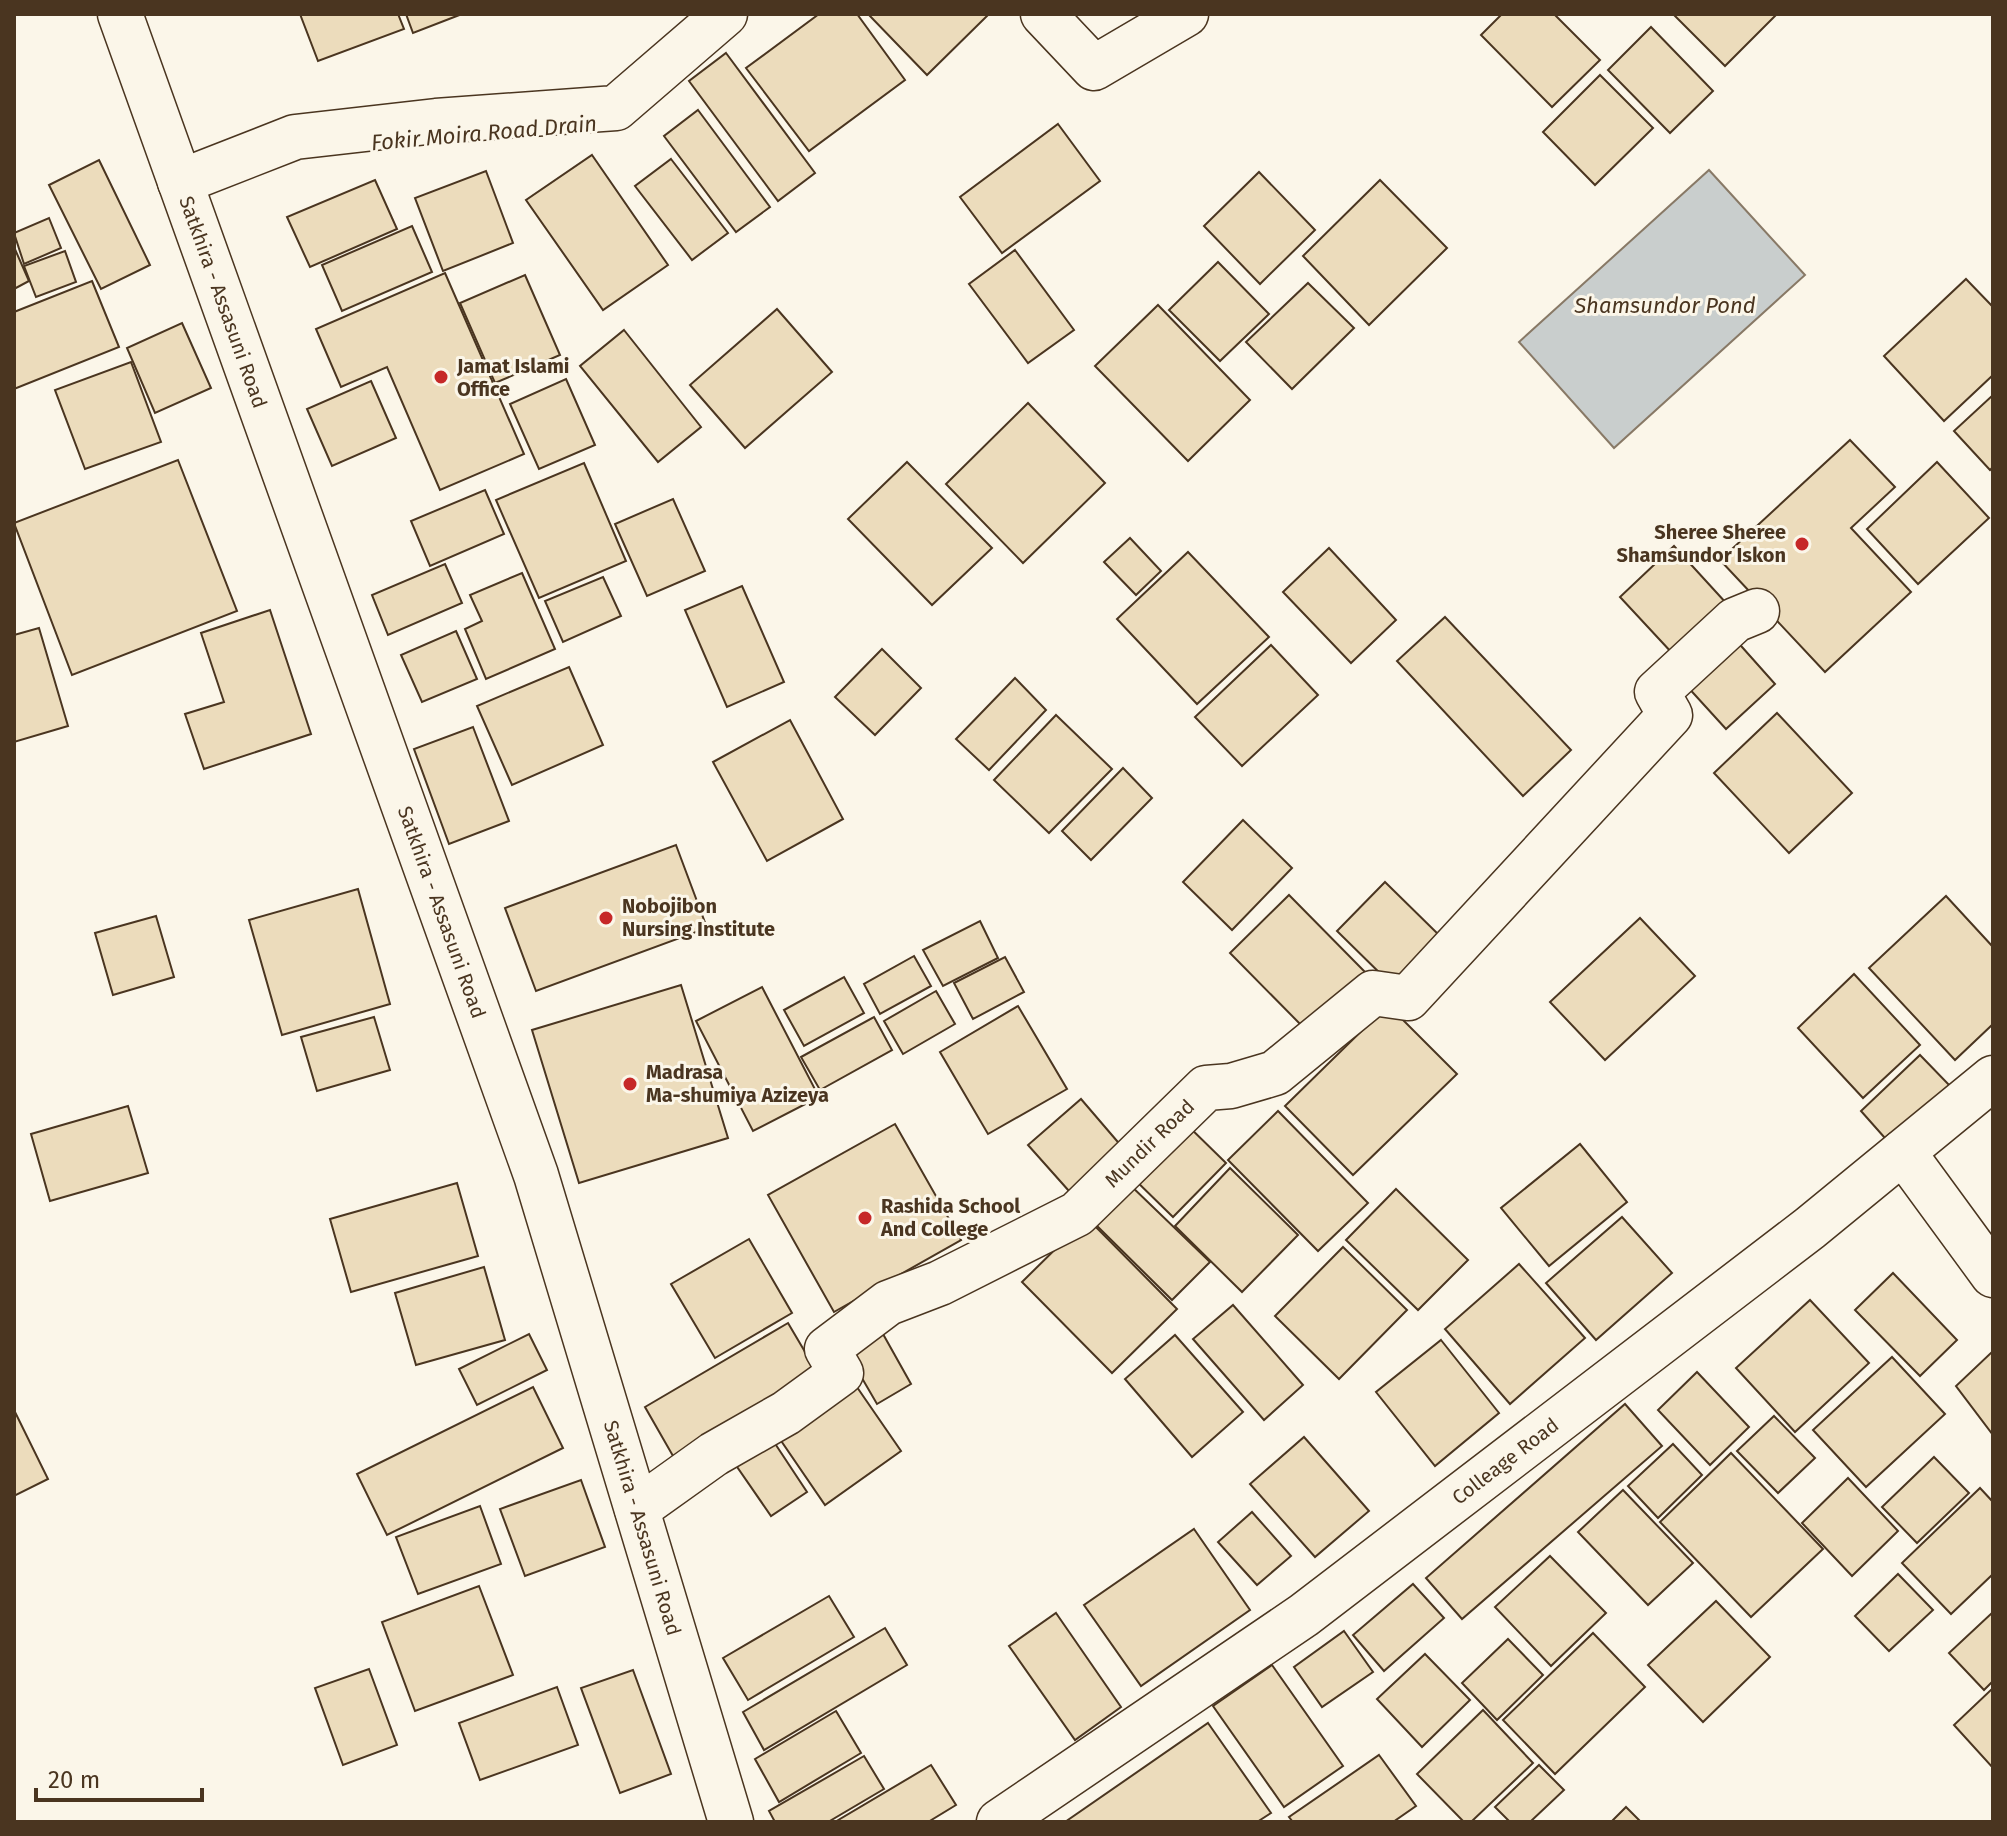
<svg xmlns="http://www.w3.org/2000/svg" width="2007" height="1836" font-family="'Fira Sans',sans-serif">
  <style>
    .water { fill: #c9cecd; stroke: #887966; stroke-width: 2 }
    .building { fill: #ecdcbc; stroke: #4a3520; stroke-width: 2 }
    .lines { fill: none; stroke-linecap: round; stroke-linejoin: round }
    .tertiary-casing { stroke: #4a3520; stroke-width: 47 }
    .primary-casing { stroke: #4a3520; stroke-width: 47 }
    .tertiary { stroke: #fbf6e9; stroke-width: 44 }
    .primary { stroke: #fbf6e9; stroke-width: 44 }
    .poi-dot { fill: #c62828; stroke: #fbf6e9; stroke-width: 3 }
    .labels { text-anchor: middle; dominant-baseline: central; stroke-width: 6; stroke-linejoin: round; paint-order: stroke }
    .street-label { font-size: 20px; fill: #4a3520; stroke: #fbf6e9 }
    .poi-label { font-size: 20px; font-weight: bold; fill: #4a3520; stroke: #fbf6e9; text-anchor: start }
    .water-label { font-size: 22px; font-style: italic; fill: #4a3520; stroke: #fbf6e9 }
  </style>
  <rect width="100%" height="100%" fill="#fbf6e9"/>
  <!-- water -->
  <path class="water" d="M 1709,170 L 1805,275 L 1614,448 L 1519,342 Z"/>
  <!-- building -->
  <g class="building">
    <path d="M 300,14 L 398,14 L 404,29 L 318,61 Z"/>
    <path d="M 406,14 L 462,14 L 413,33 Z"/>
    <path d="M 819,14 L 857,14 L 905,80 L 809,151 L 746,68 Z"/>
    <path d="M 868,14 L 989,14 L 927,75 Z"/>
    <path d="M 1502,14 L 1554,14 L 1600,60 L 1552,107 L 1481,35 Z"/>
    <path d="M 1673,14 L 1775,14 L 1776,15 L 1725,66 Z"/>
    <path d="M 1651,27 L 1713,91 L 1670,133 L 1608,70 Z"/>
    <path d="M 726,53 L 815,173 L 778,201 L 689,81 Z"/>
    <path d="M 1600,75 L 1653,128 L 1595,185 L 1543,132 Z"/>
    <path d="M 698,110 L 770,207 L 736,232 L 664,136 Z"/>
    <path d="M 1058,124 L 1100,181 L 1002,253 L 960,197 Z"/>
    <path d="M 592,155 L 668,265 L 603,310 L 526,200 Z"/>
    <path d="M 671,159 L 728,233 L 692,260 L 635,186 Z"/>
    <path d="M 99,160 L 150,265 L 101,289 L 49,185 Z"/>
    <path d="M 486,171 L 513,243 L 443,271 L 415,198 Z"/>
    <path d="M 1259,172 L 1315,230 L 1260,284 L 1204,226 Z"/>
    <path d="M 375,180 L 397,229 L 310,267 L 287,217 Z"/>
    <path d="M 1380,180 L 1447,248 L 1369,325 L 1303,256 Z"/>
    <path d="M 49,218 L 61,248 L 24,264 L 14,233 Z"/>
    <path d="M 412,226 L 432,272 L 342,311 L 322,265 Z"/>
    <path d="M 14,247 L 29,281 L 14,289 Z"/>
    <path d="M 1015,250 L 1074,330 L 1028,363 L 969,284 Z"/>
    <path d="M 65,251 L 76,282 L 36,297 L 24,266 Z"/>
    <path d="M 1218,262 L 1269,314 L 1220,361 L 1169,310 Z"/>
    <path d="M 445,273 L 524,454 L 440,490 L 387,367 L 341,387 L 316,329 Z"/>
    <path d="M 525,275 L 560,355 L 495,383 L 460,303 Z"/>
    <path d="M 1966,279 L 1993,307 L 1993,375 L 1944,421 L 1884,356 Z"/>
    <path d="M 92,281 L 119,347 L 14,389 L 14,312 Z"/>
    <path d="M 1308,283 L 1354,328 L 1292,389 L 1246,342 Z"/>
    <path d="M 1158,305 L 1250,400 L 1188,461 L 1095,366 Z"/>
    <path d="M 777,309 L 832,372 L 745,448 L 690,385 Z"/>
    <path d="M 182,323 L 211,388 L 155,413 L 127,348 Z"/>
    <path d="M 624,330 L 701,427 L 658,462 L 580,366 Z"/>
    <path d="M 131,362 L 161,442 L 85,469 L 55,390 Z"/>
    <path d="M 566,379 L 595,445 L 539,469 L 510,404 Z"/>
    <path d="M 371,381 L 396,438 L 332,466 L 307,409 Z"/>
    <path d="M 1993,395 L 1993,467 L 1990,470 L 1954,431 Z"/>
    <path d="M 1028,403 L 1105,483 L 1023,563 L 946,484 Z"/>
    <path d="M 1850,440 L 1895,487 L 1851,528 L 1911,592 L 1825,672 L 1720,560 Z"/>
    <path d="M 178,460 L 237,611 L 72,675 L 14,523 Z"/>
    <path d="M 907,462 L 992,548 L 932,605 L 848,519 Z"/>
    <path d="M 1937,462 L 1989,518 L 1918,584 L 1867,529 Z"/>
    <path d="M 584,463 L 626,561 L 539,598 L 496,500 Z"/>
    <path d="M 485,490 L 504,534 L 430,566 L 411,521 Z"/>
    <path d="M 673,499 L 705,571 L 647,596 L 615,524 Z"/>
    <path d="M 1130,538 L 1161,571 L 1136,595 L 1104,562 Z"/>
    <path d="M 1674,546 L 1727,604 L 1673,654 L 1620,597 Z"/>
    <path d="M 1329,548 L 1396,620 L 1351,663 L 1283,592 Z"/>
    <path d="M 1188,552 L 1269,637 L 1197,704 L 1117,619 Z"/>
    <path d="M 445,564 L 462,603 L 388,635 L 372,595 Z"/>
    <path d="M 522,573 L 555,649 L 486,679 L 465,629 L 482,621 L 470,595 Z"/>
    <path d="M 603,577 L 621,616 L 563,642 L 545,601 Z"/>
    <path d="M 742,586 L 784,682 L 727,707 L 685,610 Z"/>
    <path d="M 270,610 L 311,734 L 204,769 L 185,714 L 224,702 L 201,633 Z"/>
    <path d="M 1445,617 L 1571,750 L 1523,796 L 1397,661 Z"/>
    <path d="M 39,628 L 68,726 L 14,742 L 14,635 Z"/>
    <path d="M 456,631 L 477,679 L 422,702 L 401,655 Z"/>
    <path d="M 1734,638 L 1775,684 L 1726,729 L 1685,684 Z"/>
    <path d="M 1271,645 L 1318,695 L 1242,766 L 1195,717 Z"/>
    <path d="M 882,649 L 921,688 L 875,735 L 835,697 Z"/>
    <path d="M 569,667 L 603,745 L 512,785 L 477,706 Z"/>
    <path d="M 1015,678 L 1046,710 L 989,770 L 956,739 Z"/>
    <path d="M 1777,713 L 1852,793 L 1789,853 L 1714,773 Z"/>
    <path d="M 1056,715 L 1112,769 L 1049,833 L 994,780 Z"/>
    <path d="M 790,720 L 843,819 L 767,861 L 713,762 Z"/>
    <path d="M 473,727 L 509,821 L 449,844 L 414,749 Z"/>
    <path d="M 1123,768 L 1152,798 L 1091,860 L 1062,831 Z"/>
    <path d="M 1243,820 L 1292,868 L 1232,930 L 1183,882 Z"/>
    <path d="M 676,845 L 707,928 L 536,991 L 505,908 Z"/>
    <path d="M 1385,882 L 1439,935 L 1391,984 L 1337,931 Z"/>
    <path d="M 358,889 L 390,1004 L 282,1035 L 249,920 Z"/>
    <path d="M 1289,895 L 1365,972 L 1306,1030 L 1230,953 Z"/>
    <path d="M 1946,896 L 1993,947 L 1993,1024 L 1955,1060 L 1869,968 Z"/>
    <path d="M 156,916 L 174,977 L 113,995 L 95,933 Z"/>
    <path d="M 1640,918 L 1695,976 L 1605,1060 L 1550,1002 Z"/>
    <path d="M 980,921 L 998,958 L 943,986 L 923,950 Z"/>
    <path d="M 914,956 L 931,986 L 880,1014 L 864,984 Z"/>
    <path d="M 1005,957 L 1024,992 L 973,1019 L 954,983 Z"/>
    <path d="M 1854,974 L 1920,1045 L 1863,1098 L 1798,1028 Z"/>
    <path d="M 844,977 L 864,1013 L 804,1046 L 784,1010 Z"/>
    <path d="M 681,985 L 728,1138 L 579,1183 L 532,1030 Z"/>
    <path d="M 762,987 L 819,1097 L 753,1131 L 696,1021 Z"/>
    <path d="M 936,991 L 955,1024 L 903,1054 L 884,1021 Z"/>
    <path d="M 1388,1005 L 1457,1074 L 1353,1175 L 1285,1106 Z"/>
    <path d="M 1018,1006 L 1067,1089 L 988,1134 L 940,1052 Z"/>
    <path d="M 374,1017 L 390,1070 L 317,1091 L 301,1037 Z"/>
    <path d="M 874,1017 L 892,1050 L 820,1090 L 801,1057 Z"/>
    <path d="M 1920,1055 L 1952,1088 L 1892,1146 L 1861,1111 Z"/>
    <path d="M 1081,1099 L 1129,1155 L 1077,1200 L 1028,1145 Z"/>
    <path d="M 128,1106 L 148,1173 L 50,1201 L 31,1134 Z"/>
    <path d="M 1278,1111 L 1368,1203 L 1318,1251 L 1228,1160 Z"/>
    <path d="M 1181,1119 L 1226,1163 L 1173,1217 L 1128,1173 Z"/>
    <path d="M 895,1124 L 961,1240 L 834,1312 L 768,1195 Z"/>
    <path d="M 1580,1144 L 1627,1202 L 1549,1266 L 1501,1208 Z"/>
    <path d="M 1230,1168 L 1298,1235 L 1242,1292 L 1175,1226 Z"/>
    <path d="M 1127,1182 L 1210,1262 L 1172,1300 L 1090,1219 Z"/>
    <path d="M 457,1183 L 478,1256 L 351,1292 L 330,1219 Z"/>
    <path d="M 1396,1189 L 1468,1260 L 1418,1310 L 1346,1240 Z"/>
    <path d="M 1622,1217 L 1672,1273 L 1596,1340 L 1546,1283 Z"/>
    <path d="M 1087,1218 L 1177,1309 L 1112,1373 L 1022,1282 Z"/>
    <path d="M 749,1239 L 792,1313 L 715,1358 L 671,1284 Z"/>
    <path d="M 1343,1247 L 1407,1310 L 1339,1379 L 1275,1316 Z"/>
    <path d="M 1519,1264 L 1585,1338 L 1510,1404 L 1445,1329 Z"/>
    <path d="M 484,1267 L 505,1340 L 416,1365 L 395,1293 Z"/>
    <path d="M 1893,1273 L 1957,1340 L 1920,1376 L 1855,1310 Z"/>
    <path d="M 1810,1300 L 1869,1363 L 1795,1432 L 1736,1368 Z"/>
    <path d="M 1233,1305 L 1303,1385 L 1264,1420 L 1193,1339 Z"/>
    <path d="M 788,1323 L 821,1379 L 677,1463 L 645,1407 Z"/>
    <path d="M 529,1334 L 547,1370 L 477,1405 L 459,1369 Z"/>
    <path d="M 883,1334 L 911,1384 L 877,1404 L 848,1354 Z"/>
    <path d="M 1175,1335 L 1243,1412 L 1192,1457 L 1125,1379 Z"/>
    <path d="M 1441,1340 L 1499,1413 L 1435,1466 L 1376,1392 Z"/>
    <path d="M 1993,1351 L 1993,1435 L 1956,1386 Z"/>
    <path d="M 1892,1357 L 1945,1414 L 1866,1487 L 1813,1430 Z"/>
    <path d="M 1697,1372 L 1749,1427 L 1710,1465 L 1658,1410 Z"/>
    <path d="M 850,1377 L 901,1451 L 825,1505 L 773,1429 Z"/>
    <path d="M 533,1387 L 563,1448 L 387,1535 L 357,1474 Z"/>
    <path d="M 1625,1404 L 1662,1446 L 1462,1619 L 1426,1578 Z"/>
    <path d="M 14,1410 L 48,1479 L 14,1496 Z"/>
    <path d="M 1774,1416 L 1815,1458 L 1778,1493 L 1737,1451 Z"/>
    <path d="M 770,1436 L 807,1492 L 771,1516 L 733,1461 Z"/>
    <path d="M 1304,1437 L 1369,1511 L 1315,1557 L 1250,1484 Z"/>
    <path d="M 1673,1444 L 1702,1475 L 1658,1518 L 1628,1486 Z"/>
    <path d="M 1731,1453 L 1823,1549 L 1751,1617 L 1660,1522 Z"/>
    <path d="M 1934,1457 L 1969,1493 L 1917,1543 L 1882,1507 Z"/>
    <path d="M 1848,1478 L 1898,1531 L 1852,1576 L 1802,1523 Z"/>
    <path d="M 581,1480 L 605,1547 L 525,1576 L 500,1509 Z"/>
    <path d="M 1980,1488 L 1993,1502 L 1993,1574 L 1951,1614 L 1902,1563 Z"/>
    <path d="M 1623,1490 L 1693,1563 L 1648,1605 L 1578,1532 Z"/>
    <path d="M 480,1506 L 501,1564 L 418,1594 L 396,1537 Z"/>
    <path d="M 1252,1512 L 1291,1556 L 1257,1585 L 1218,1542 Z"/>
    <path d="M 1194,1529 L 1250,1610 L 1141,1686 L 1084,1605 Z"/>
    <path d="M 1550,1556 L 1606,1613 L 1551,1666 L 1495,1607 Z"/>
    <path d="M 1898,1574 L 1933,1610 L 1889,1651 L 1855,1616 Z"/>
    <path d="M 1413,1584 L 1444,1618 L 1384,1671 L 1353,1635 Z"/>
    <path d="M 479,1586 L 513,1675 L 415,1711 L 382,1622 Z"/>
    <path d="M 829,1596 L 854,1637 L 748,1700 L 723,1658 Z"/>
    <path d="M 1716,1601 L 1770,1657 L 1703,1722 L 1648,1665 Z"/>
    <path d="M 1993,1612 L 1993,1681 L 1984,1690 L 1949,1653 Z"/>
    <path d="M 1056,1613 L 1121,1707 L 1075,1740 L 1009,1646 Z"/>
    <path d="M 885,1628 L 907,1665 L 764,1750 L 743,1712 Z"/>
    <path d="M 1344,1631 L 1373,1672 L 1322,1707 L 1294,1667 Z"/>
    <path d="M 1593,1633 L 1645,1687 L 1555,1774 L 1503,1720 Z"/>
    <path d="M 1508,1639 L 1543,1675 L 1497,1720 L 1462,1683 Z"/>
    <path d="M 1425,1654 L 1470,1700 L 1422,1747 L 1377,1699 Z"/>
    <path d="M 1272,1665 L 1343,1766 L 1284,1807 L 1213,1706 Z"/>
    <path d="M 369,1669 L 397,1745 L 343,1765 L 315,1688 Z"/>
    <path d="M 633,1670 L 671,1774 L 620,1793 L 581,1688 Z"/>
    <path d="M 557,1687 L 578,1745 L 480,1780 L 459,1723 Z"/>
    <path d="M 1993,1688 L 1993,1768 L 1954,1725 Z"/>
    <path d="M 1483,1710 L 1533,1763 L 1471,1822 L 1464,1822 L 1417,1774 Z"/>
    <path d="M 836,1711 L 861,1753 L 779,1802 L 755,1759 Z"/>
    <path d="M 1208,1723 L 1271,1813 L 1257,1822 L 1065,1822 Z"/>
    <path d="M 1379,1755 L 1416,1806 L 1393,1822 L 1293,1822 L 1289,1817 Z"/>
    <path d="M 864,1756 L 884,1789 L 828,1822 L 775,1822 L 769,1811 Z"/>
    <path d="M 931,1765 L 956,1805 L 928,1822 L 835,1822 Z"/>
    <path d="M 1539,1765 L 1564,1790 L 1530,1822 L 1510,1822 L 1495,1807 Z"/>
    <path d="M 1626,1807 L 1641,1822 L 1611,1822 Z"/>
  </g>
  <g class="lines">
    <defs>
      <g id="tertiary">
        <path d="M 1043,14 L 1094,68 L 1186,14"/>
        <path d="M 180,182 L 295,137 L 436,121 L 616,108 L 725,14"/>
        <path d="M 1903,1152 L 1993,1275"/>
        <path id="s1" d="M 637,1509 L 714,1454 L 786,1413 L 841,1373 L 827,1349 L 888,1303 L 940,1283 L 1077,1214 L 1206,1088 L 1231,1086 L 1275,1073 L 1373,993 L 1408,998 L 1670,715 L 1657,692 L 1735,620 L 1757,611"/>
        <path id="s2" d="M 999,1822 L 1304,1615 L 1810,1228 L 1993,1078"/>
      </g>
      <g id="primary">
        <path id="s3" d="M 120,14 L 536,1175 L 731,1822"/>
      </g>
    </defs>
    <!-- tertiary casing -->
    <use href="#tertiary" class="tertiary-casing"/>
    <!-- primary casing -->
    <use href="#primary" class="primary-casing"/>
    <!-- tertiary -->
    <use href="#tertiary" class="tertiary"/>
    <!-- primary -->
    <use href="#primary" class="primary"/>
  </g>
  <!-- markers -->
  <g class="poi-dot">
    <circle cx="441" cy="377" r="8"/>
    <circle cx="1802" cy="544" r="8"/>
    <circle cx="606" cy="918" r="8"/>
    <circle cx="630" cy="1084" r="8"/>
    <circle cx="865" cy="1218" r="8"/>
  </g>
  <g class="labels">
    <!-- street labels -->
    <g class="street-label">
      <text stroke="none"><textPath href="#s3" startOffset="306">Satkhira - Assasuni Road</textPath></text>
      <text stroke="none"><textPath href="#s3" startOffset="954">Satkhira - Assasuni Road</textPath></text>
      <text stroke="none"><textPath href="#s1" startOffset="660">Mundir Road</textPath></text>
      <text stroke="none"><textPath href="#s2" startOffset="622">Colleage Road</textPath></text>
      <text stroke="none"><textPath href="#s3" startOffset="1602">Satkhira - Assasuni Road</textPath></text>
    </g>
    <!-- poi labels -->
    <g class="poi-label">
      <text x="457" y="366">Jamat Islami<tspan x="457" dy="23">Office</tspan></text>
      <text x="1786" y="532" text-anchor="end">Sheree Sheree<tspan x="1786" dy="23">Shamsundor Iskon</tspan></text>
      <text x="622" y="906">Nobojibon<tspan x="622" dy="23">Nursing Institute</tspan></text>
      <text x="646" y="1072">Madrasa<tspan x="646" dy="23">Ma-shumiya Azizeya</tspan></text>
      <text x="881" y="1206">Rashida School<tspan x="881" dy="23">And College</tspan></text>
    </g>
    <!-- water labels -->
    <g class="water-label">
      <text transform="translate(484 133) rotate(-5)">Fokir Moira Road Drain</text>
      <text x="1665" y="305">Shamsundor Pond</text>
    </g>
  </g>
  <!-- border -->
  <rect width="2007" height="1836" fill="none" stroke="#4a3520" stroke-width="32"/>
  <!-- scale -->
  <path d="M36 1788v12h166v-12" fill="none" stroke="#4a3520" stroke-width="4"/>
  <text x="48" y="1788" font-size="24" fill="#4a3520" stroke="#fbf6e9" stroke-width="6" paint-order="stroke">20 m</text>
</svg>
